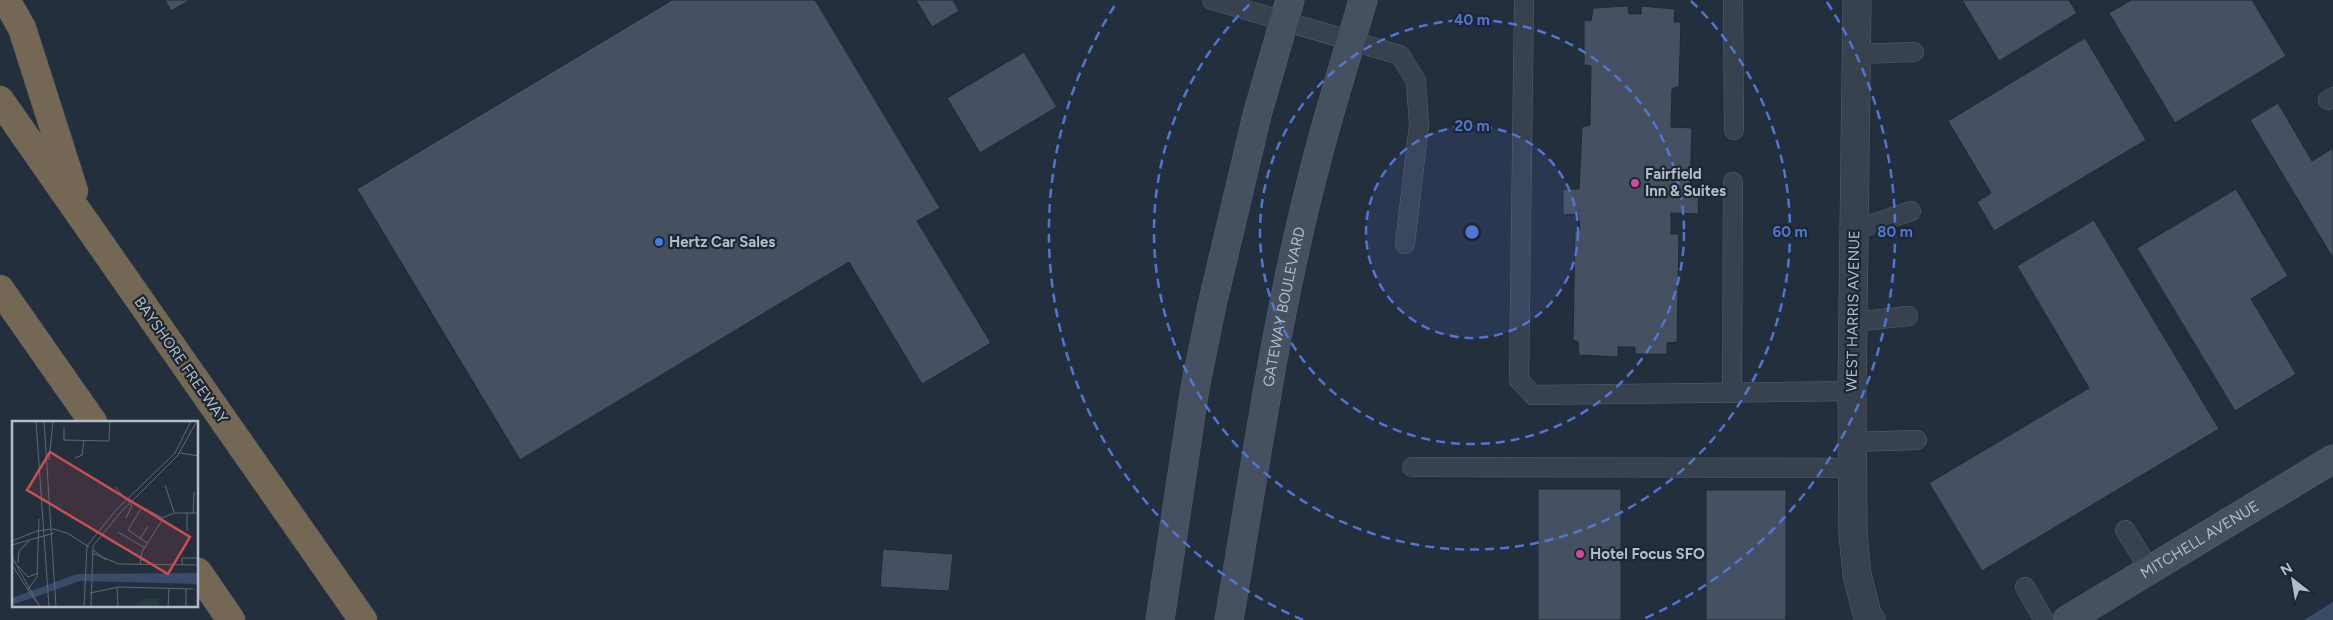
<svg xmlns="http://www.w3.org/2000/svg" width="2333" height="620" font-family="Figtree,sans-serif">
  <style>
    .water { fill: #394c67 }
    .building { fill: #455162; stroke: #1f2835 }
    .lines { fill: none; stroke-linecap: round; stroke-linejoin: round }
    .lane-casing { stroke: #565f6c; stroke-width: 20 }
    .street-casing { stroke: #565f6c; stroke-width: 29 }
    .secondary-casing { stroke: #565f6c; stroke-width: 29 }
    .highway-casing { stroke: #434c59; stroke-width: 29 }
    .lane { stroke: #38414e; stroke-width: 19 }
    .street { stroke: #38414e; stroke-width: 28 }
    .secondary { stroke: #465061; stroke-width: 28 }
    .highway { stroke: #746855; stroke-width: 28 }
    .ring { fill: none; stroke: #5274d3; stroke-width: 2.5; stroke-dasharray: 9 6 }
    .hotel-dot { fill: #d1479c; stroke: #1d2633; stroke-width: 2 }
    .shop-dot { fill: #3f7fe0; stroke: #1d2633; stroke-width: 2 }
    .labels { text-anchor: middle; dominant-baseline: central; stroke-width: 4.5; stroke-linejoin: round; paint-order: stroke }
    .poi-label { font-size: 15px; font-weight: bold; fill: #b4bcc9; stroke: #1d2633; text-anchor: start }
    .street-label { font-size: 15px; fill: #b4bcc9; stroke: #1d2633 }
    .inset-road { fill: none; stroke: #5e6776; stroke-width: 1 }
    .view { fill: #ce4d50; fill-opacity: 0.15; stroke: #ce4d50; stroke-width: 2.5 }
    .inset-edge { fill: none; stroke: #b4bcc9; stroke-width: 2.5 }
    .centre { fill: #5274d3; stroke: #1d2633; stroke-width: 2.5 }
    .ring-label { font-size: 15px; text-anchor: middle; font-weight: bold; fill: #5274d3; stroke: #1d2633; stroke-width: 4.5; stroke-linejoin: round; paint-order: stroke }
  </style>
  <rect width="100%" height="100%" fill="#242f3e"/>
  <!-- water -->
  <path class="water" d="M 2333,602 L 2333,620 L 2304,620 Z"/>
  <!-- building -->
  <g class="building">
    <path d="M 165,0 L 190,0 L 171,11 Z"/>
    <path d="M 672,0 L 815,0 L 940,208 L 917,221 L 991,343 L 922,384 L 849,262 L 520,460 L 357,189 Z"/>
    <path d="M 916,0 L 953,0 L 959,11 L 932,27 Z"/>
    <path d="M 1962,0 L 2069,0 L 2077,13 L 1999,61 Z"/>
    <path d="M 2131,0 L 2252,0 L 2286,56 L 2175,123 L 2109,13 Z"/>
    <path d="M 1628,6 L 1629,14 L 1641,14 L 1641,6 L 1675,9 L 1674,22 L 1681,22 L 1679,86 L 1672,89 L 1671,127 L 1692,128 L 1690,192 L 1699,192 L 1698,214 L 1671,213 L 1671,234 L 1679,234 L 1677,342 L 1667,343 L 1667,354 L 1635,354 L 1635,347 L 1618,347 L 1618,357 L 1579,355 L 1578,342 L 1573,340 L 1575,232 L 1580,230 L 1578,214 L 1563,215 L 1563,189 L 1579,189 L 1582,127 L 1590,125 L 1591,66 L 1584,65 L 1584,20 L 1591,21 L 1593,8 Z"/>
    <path d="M 2085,38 L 2146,140 L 1994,231 L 1977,202 L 1991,193 L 1948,121 Z"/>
    <path d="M 1024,52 L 1057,107 L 980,153 L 947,98 Z"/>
    <path d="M 2278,103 L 2312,161 L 2333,148 L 2333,258 L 2250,120 Z"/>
    <path d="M 2236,189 L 2288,276 L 2251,299 L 2296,374 L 2235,411 L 2137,248 Z"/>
    <path d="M 2094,220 L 2219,429 L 1982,571 L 1929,483 L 2089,388 L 2017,266 Z"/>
    <rect x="1538" y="489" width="83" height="131"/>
    <rect x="1706" y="490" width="80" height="130"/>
    <path d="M 883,549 L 953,554 L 949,591 L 880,587 Z"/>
  </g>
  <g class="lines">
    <defs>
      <g id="lane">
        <path d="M 1212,0 L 1400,55 L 1416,81 L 1419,125 L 1405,244"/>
        <path d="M 1524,0 L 1519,380 L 1533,395 L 1852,391"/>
        <path d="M 1733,0 L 1734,130"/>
        <path d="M 1856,54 L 1914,52"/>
        <path d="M 2328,100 L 2333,97"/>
        <path d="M 1855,230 L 1911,211"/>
        <path d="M 1854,322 L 1908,316"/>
        <path d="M 1732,393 L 1733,182"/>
        <path d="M 1853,442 L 1917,440"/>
        <path d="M 1412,467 L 1853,468"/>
        <path d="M 2125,530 L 2150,570"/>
        <path d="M 2025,587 L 2044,620"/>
      </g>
      <path id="street" d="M 1857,0 L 1852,391 L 1853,533 L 1857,575 L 1867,614 L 1871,620"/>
      <g id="secondary">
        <path d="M 1160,620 L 1195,388 L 1212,305 L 1257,115 L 1290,0"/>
        <path id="s1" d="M 1229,620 C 1255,469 1276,315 1315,167 C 1329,111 1347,56 1363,0"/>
        <path id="s2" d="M 2067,620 L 2333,459"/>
      </g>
      <g id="highway">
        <path d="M 6,0 L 22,28 L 74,191"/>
        <path d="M 0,100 L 363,620"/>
        <path d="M 0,289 L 93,422"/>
        <path d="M 198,572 L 231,620"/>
      </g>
    </defs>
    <!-- lane casing -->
    <use href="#lane" class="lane-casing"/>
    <!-- street casing -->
    <use href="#street" class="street-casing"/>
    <!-- secondary casing -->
    <use href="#secondary" class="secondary-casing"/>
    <!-- highway casing -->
    <use href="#highway" class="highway-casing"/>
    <!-- lane -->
    <use href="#lane" class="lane"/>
    <!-- street -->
    <use href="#street" class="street"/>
    <!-- secondary -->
    <use href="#secondary" class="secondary"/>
    <!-- highway -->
    <use href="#highway" class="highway"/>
  </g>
  <!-- distance rings -->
  <circle cx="1472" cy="232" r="106" fill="#5274d3" fill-opacity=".12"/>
  <g class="ring">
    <circle cx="1472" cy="232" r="106"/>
    <circle cx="1472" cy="232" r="212"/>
    <path d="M1691 1A318 318 0 1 1 1253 1"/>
    <path d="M1303 620A423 423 0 0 1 1117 2M1827 2A423 423 0 0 1 1641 620"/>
  </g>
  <!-- markers -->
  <g class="hotel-dot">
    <circle cx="1635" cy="183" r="5"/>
    <circle cx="1580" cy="554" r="5"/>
  </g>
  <circle class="shop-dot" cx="659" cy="242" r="5"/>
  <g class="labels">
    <!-- poi labels -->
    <g class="poi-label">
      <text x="1645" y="174">Fairfield<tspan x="1645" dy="17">Inn &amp; Suites</tspan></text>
      <text x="669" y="242">Hertz Car Sales</text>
      <text x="1590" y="554">Hotel Focus SFO</text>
    </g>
    <!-- street labels -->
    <g class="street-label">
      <text stroke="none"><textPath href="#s1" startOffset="318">GATEWAY BOULEVARD</textPath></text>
      <text transform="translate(1853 311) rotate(-89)">WEST HARRIS AVENUE</text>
      <text transform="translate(181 360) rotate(55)">BAYSHORE FREEWAY</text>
      <text stroke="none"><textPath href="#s2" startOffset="155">MITCHELL AVENUE</textPath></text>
    </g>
  </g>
  <!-- overview -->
  <g transform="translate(12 421)">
    <rect width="186" height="186" fill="#242f3e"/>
    <path d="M 130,178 L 146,178 L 146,186 L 121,186 Z" fill="#263c3f"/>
    <path d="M 186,152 L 186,163 L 68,160 L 0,184 L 0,177 L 65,153 Z" fill="#394c67"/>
    <path class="inset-road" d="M 24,0 L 37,186M 32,0 L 44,186M 52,6 L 52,19 L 97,20 L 98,0M 168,32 L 187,35M 63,37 L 70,34 L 72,19M 37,39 L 41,0M 153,64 L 162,91M 103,66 L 120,85 L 114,97M 181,92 L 182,71M 175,110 L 175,92M 106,111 L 133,127M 128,118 L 136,105M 0,120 L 25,110 L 41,108 L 55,112 L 77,126M 135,122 L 116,109 L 130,86 L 151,97M 0,124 L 42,112M 81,129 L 94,139M 80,132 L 107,143 L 187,144M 0,136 L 28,186M 6,142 L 7,130 L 17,120M 170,143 L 170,137 L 187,137M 0,144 L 24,181M 128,144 L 130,131 L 152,96 L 162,92 L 187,92M 6,145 L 16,156 L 26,152M 105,167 L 106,186M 16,168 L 25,156 L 27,98M 78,172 L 107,166 L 181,168M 72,186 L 75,125 L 104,89 L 163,32 L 179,0M 79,186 L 81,125 L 108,92 L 166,34 L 185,0M 156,186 L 157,167M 174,186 L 174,168"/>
    <path class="view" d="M 38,31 L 178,116 L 156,153 L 15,69 Z"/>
    <rect width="186" height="186" class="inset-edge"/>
  </g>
  <circle cx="1472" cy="232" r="8" class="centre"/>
  <g class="ring-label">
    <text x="1472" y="25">40 m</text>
    <text x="1472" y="131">20 m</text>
    <text x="1790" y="237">60 m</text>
    <text x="1895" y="237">80 m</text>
  </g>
  <!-- north arrow -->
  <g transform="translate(2293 580) rotate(329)" stroke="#1d2633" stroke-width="4" paint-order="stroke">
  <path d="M0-4L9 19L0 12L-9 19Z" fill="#b4bcc9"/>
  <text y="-8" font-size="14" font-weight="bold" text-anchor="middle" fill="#b4bcc9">N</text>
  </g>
</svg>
